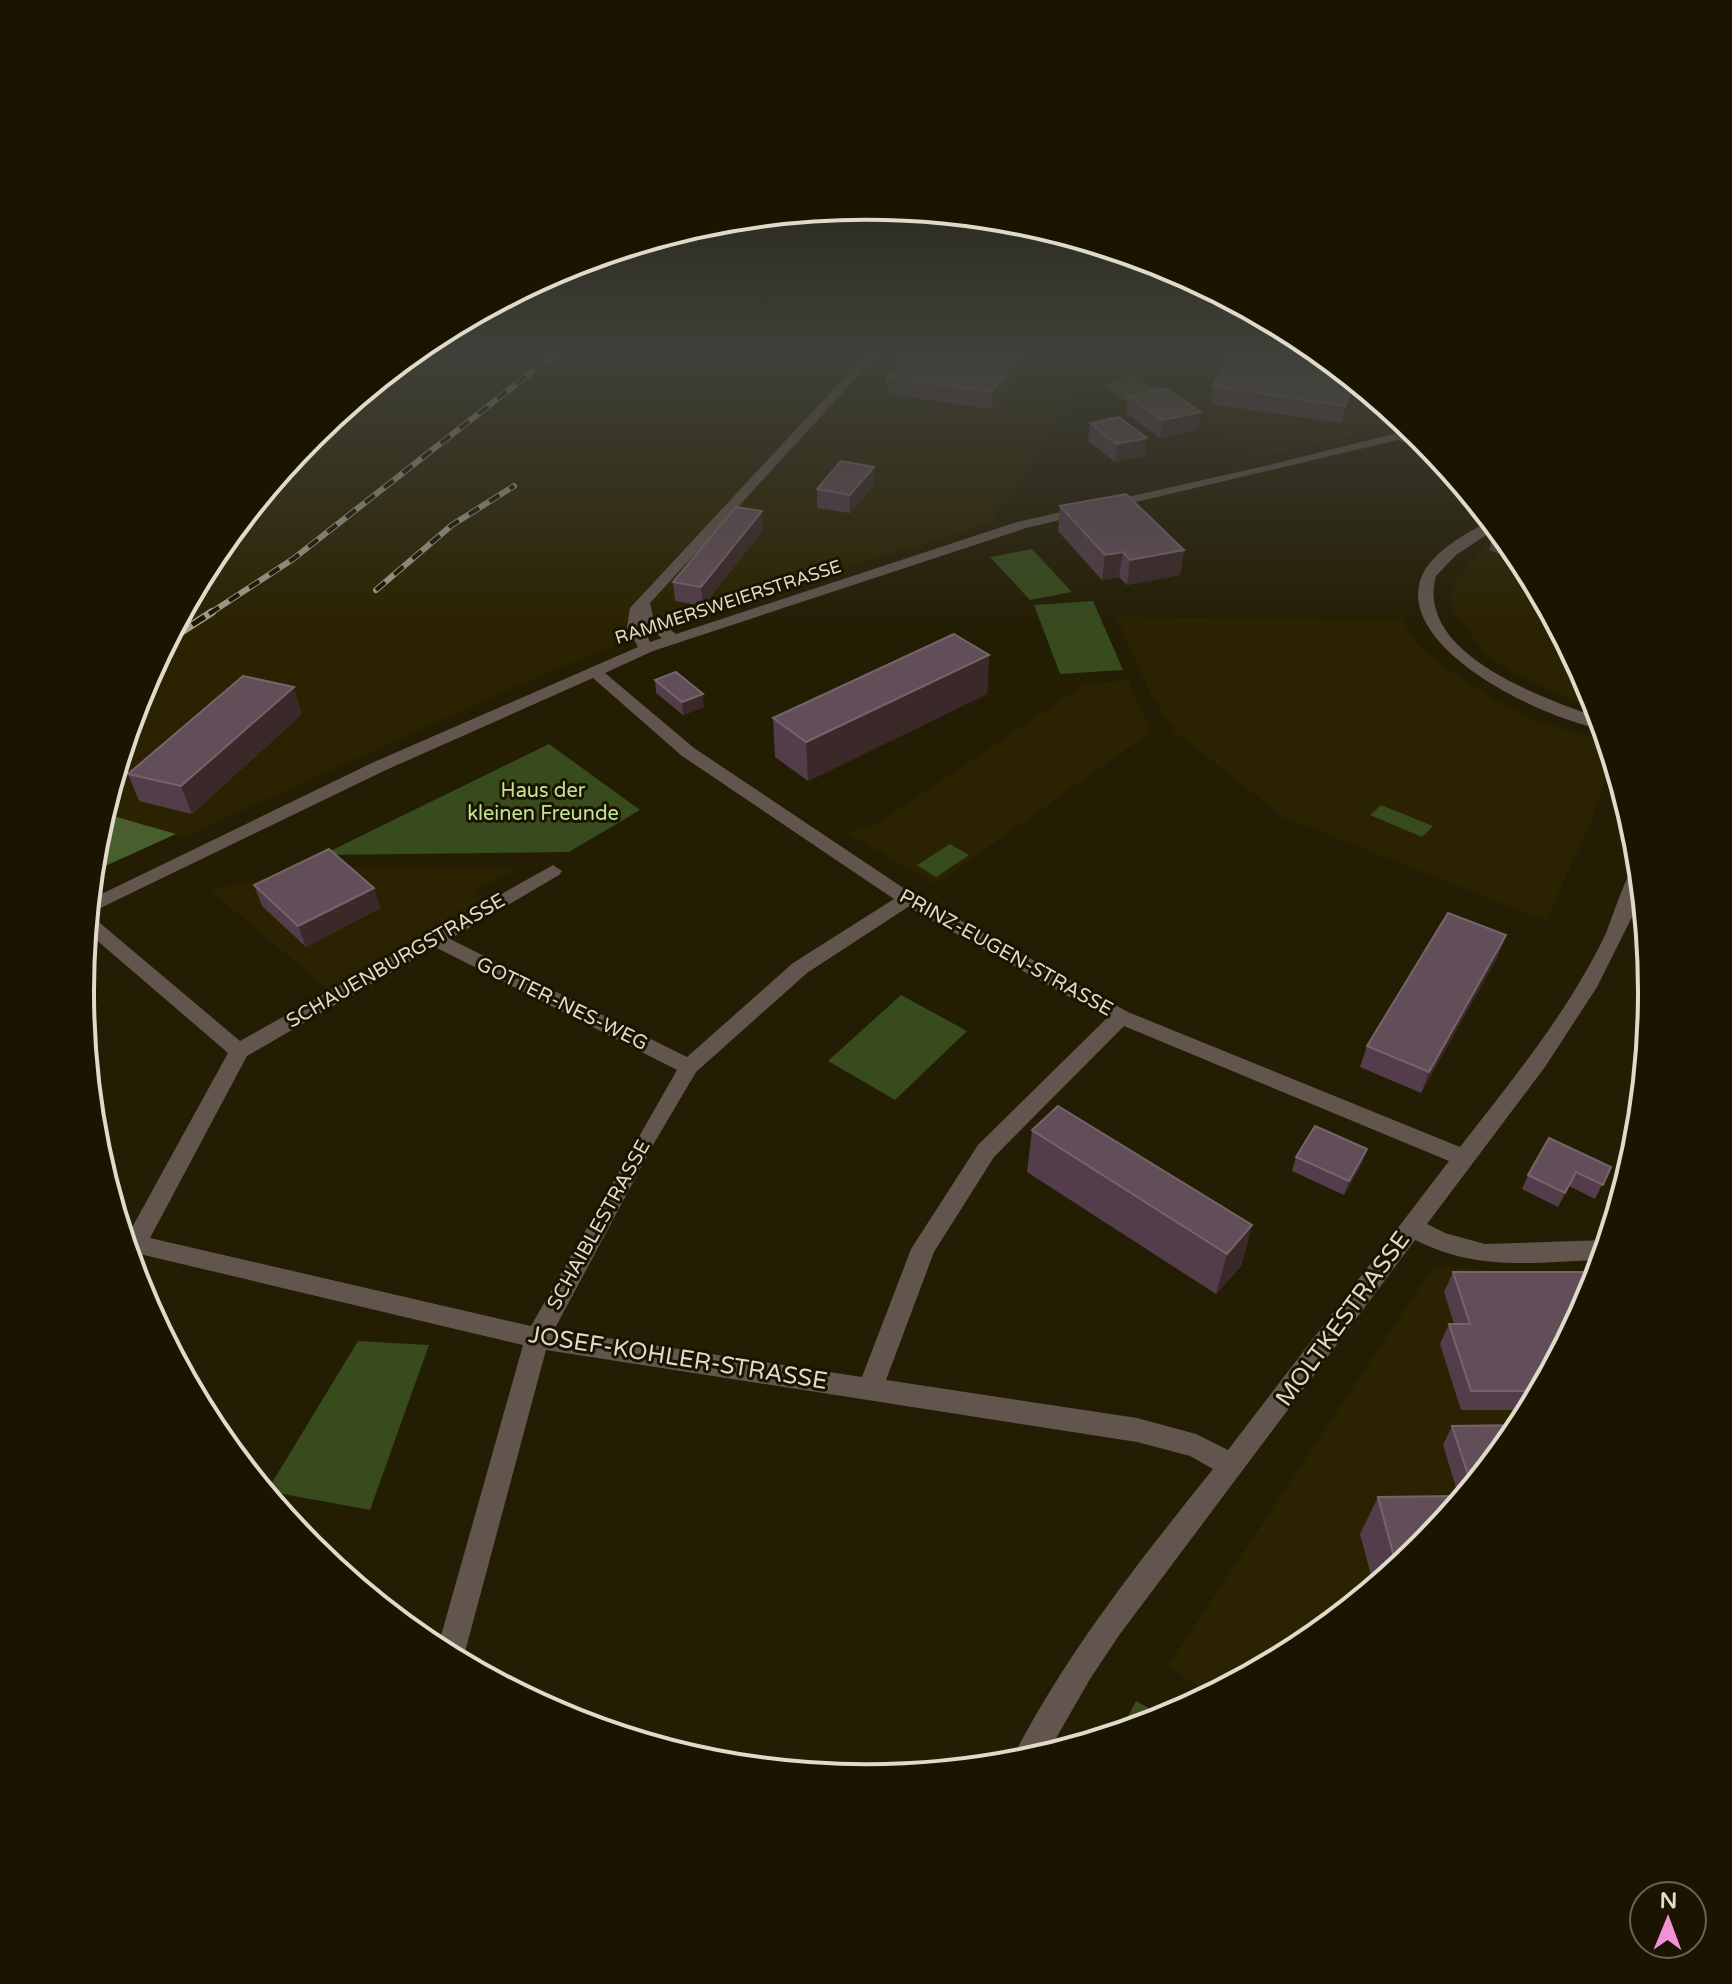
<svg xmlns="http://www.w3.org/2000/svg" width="1732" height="1984" font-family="'Varela Round',sans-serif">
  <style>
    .built { fill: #2a2200 }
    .green { fill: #374b1d }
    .forest { fill: #485e2c }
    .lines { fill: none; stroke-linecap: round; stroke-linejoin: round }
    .minor { fill: #61554e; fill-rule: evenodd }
    .rail-far1-casing { stroke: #a4a08d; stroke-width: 6 }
    .rail-casing { stroke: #a4a08d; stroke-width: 8 }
    .rail-far1 { stroke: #1a1400; stroke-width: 4; stroke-dasharray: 12; stroke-linecap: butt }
    .rail { stroke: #1a1400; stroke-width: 5; stroke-dasharray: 15; stroke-linecap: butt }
    .wall { fill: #533d4b }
    .shaded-wall { fill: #3a2928 }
    .building { fill: #624e58; stroke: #76646a; stroke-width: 2 }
    .labels { text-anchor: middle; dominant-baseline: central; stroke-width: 6; stroke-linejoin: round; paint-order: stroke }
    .far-street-label { font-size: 18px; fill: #dedbcb; stroke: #1a1400 }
    .park-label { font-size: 20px; fill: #c0e497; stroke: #1a1400 }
    .street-label { font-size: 20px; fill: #dedbcb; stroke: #1a1400 }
    .near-street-label { font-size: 24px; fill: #dedbcb; stroke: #1a1400 }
    .rim { fill: none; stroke: #dedbcb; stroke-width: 4 }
  </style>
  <rect width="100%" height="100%" fill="#231d03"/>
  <!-- built -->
  <g class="built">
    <path d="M 411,353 L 1161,353 L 1156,361 L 1090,377 L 990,523 L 696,614 L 546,673 L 182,838 L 103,813 L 140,691 L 213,555 L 311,436 Z"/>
    <path d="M 1180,353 L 1321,353 L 1402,420 L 1370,432 L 1257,458 L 1134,374 L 1173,365 Z"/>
    <path d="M 1502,534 L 1520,556 L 1592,692 L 1598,710 L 1536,685 L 1507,670 L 1484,653 L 1454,612 L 1451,596 L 1457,580 L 1484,547 Z"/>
    <path d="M 1116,617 L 1402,620 L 1417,644 L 1443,666 L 1494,699 L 1532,719 L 1608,743 L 1613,759 L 1590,824 L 1546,921 L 1283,817 L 1174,731 L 1152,697 Z"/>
    <path d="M 1128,680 L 1149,727 L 1148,734 L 936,884 L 848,834 L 861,825 L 869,829 L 1085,684 Z"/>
    <path d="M 321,867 L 517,869 L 476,891 L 486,900 L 326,988 L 210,890 Z"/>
    <path d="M 1434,1266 L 1500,1271 L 1598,1272 L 1592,1293 L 1519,1429 L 1421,1548 L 1302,1646 L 1212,1694 L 1167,1667 Z"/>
  </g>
  <!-- green -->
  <g class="green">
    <path d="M 1134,374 L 1172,401 L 1123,400 L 1104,387 L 1111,381 Z"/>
    <path d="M 1032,549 L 1072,592 L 1030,600 L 990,557 Z"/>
    <path d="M 1093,601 L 1123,670 L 1060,674 L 1034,605 Z"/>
    <path d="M 549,744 L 640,810 L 569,852 L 322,855 Z"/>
    <path d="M 1381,805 L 1433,826 L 1422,837 L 1370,815 Z"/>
    <path d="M 950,844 L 969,855 L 936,877 L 917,865 Z"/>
    <path d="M 901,995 L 967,1031 L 895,1100 L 828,1061 Z"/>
    <path d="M 358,1341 L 429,1345 L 370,1510 L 267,1491 Z"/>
    <path d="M 1136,1701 L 1167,1718 L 1120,1732 Z"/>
  </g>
  <!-- forest -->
  <path class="forest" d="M 103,813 L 176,834 L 92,872 L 95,838 Z"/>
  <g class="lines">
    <!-- minor -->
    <g class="minor">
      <path d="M 867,353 L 879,353 L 650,603 L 653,617 L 676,634 L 1017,522 L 1265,466 L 1413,429 L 1420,435 L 1412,437 L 1427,443 L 1435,452 L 1398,440 L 1026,528 L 653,651 L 605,673 L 694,748 L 914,895 L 1128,1012 L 1460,1147 C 1513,1079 1569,1011 1606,933 C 1612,919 1628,866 1639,862 L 1642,890 L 1636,909 L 1597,987 L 1545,1067 L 1427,1224 L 1445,1233 L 1485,1244 L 1605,1240 L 1608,1241 L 1602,1260 C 1534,1262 1479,1272 1415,1240 L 1120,1634 L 1090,1679 L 1047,1754 L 1019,1763 L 1014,1763 L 1013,1760 L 1017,1749 C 1071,1647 1141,1559 1213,1469 L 1190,1456 L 1137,1442 L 546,1350 L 462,1663 L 437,1650 L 523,1345 L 127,1251 L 121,1232 L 129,1233 L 228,1053 L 86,931 L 88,916 L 94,918 L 240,1041 L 553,865 L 562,871 L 559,875 L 450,939 L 687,1057 L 793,963 L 894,899 L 682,756 L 593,678 L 386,770 L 88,914 L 89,900 L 374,762 L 638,647 L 627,627 L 630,608 ZM 642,623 L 662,638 L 650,642 ZM 908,907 L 1107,1018 L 978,1145 L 911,1249 L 862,1377 L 554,1330 L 653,1145 L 696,1072 L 807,973 ZM 435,947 L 677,1070 L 531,1326 L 150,1238 L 247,1056 ZM 1124,1026 L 1449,1161 L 1228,1450 L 1196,1434 L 1137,1418 L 886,1380 L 934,1252 L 994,1157 Z"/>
      <path d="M 1491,521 L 1497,528 L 1456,555 L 1436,576 C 1414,655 1546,699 1600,718 L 1604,729 C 1550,722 1395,650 1421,578 C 1431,552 1467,532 1491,521 Z"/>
    </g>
    <defs>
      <g id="rail-far1">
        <path d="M 384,376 L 419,353"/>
        <path d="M 376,590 L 452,525 L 514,486"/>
        <path d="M 209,614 L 293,559 L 556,353"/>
      </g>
      <path id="rail" d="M 167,641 L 212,612"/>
    </defs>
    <!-- rail-far1 casing -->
    <use href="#rail-far1" class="rail-far1-casing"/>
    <!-- rail casing -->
    <use href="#rail" class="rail-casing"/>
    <!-- rail-far1 -->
    <use href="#rail-far1" class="rail-far1"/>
    <!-- rail -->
    <use href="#rail" class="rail"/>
  </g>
  <!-- wall -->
  <g class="wall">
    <path d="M 650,353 L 686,353 L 681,358 Z"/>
    <path d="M 907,353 L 1032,353 L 991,409 L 887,394 L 887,377 Z"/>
    <path d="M 1321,353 L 1356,382 L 1341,423 L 1210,404 L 1213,386 Z"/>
    <path d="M 1128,396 L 1201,412 L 1198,430 L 1160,438 L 1126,413 Z"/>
    <path d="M 1090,423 L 1147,438 L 1144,456 L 1115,462 L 1088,441 Z"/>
    <path d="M 874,485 L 850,513 L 817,508 L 817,489 Z"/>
    <path d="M 1060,506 L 1184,550 L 1180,575 L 1127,585 L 1119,577 L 1102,580 L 1058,531 Z"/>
    <path d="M 1498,529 L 1520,556 L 1523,563 L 1489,550 L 1495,531 Z"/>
    <path d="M 763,530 L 703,606 L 675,601 L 673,582 Z"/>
    <path d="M 1525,566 L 1530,575 L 1523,572 Z"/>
    <path d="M 989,655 L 987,694 L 808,781 L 775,757 L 773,718 Z"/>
    <path d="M 655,680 L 704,707 L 683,715 L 656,693 Z"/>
    <path d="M 302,714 L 192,814 L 139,801 L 128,774 Z"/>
    <path d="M 254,885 L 374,888 L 380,908 L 306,947 L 262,906 Z"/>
    <path d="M 1506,935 L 1498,956 L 1421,1093 L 1360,1067 L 1367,1046 Z"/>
    <path d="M 1032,1130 L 1252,1225 L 1241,1266 L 1216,1294 L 1027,1172 Z"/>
    <path d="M 1367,1149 L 1362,1163 L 1344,1195 L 1292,1171 L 1296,1157 Z"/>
    <path d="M 1611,1167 L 1595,1199 L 1569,1186 L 1558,1207 L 1522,1189 L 1528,1175 Z"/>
    <path d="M 1453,1272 L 1592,1293 L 1529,1410 L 1461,1410 L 1440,1344 L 1449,1324 L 1454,1324 L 1444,1292 Z"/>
    <path d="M 1452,1426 L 1519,1429 L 1460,1501 L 1443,1445 Z"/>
    <path d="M 1378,1497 L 1421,1548 L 1374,1587 L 1360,1534 Z"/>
  </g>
  <!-- shaded-wall -->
  <g class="shaded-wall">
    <path d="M 1021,353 L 1032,353 L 991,409 L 992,392 Z"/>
    <path d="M 1354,380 L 1356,382 L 1341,423 L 1345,406 Z"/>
    <path d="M 1201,412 L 1198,430 L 1160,438 L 1162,420 Z"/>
    <path d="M 1147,438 L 1144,456 L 1115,462 L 1117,444 Z"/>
    <path d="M 874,467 L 874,485 L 850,513 L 850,495 Z"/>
    <path d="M 762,511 L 763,530 L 703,606 L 701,587 Z"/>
    <path d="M 1184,550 L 1180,575 L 1127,585 L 1130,560 Z"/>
    <path d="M 1123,552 L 1119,577 L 1102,580 L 1105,555 Z"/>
    <path d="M 989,655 L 987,694 L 808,781 L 806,742 Z"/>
    <path d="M 294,687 L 302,714 L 192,814 L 181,786 Z"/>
    <path d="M 703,694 L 704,707 L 683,715 L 682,702 Z"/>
    <path d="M 374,888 L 380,908 L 306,947 L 298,926 Z"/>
    <path d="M 1506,935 L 1498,956 L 1421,1093 L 1429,1072 Z"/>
    <path d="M 1367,1149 L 1362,1163 L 1344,1195 L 1349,1181 Z"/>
    <path d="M 1252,1225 L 1241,1266 L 1216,1294 L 1227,1254 Z"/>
  </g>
  <!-- building -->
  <g class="building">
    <path d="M 907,353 L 1021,353 L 992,392 L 887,377 Z"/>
    <path d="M 1230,353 L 1321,353 L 1354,380 L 1345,406 L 1213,386 Z"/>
    <path d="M 1165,388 L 1201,412 L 1162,420 L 1128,396 Z"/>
    <path d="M 1119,417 L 1147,438 L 1117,444 L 1090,423 Z"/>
    <path d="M 841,461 L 874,467 L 850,495 L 817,489 Z"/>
    <path d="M 1126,494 L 1184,550 L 1130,560 L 1123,552 L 1105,555 L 1060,506 Z"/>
    <path d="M 736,507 L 762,511 L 701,587 L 673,582 Z"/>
    <path d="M 954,634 L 989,655 L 806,742 L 773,718 Z"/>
    <path d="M 676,672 L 703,694 L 682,702 L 655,680 Z"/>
    <path d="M 243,676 L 294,687 L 181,786 L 128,774 Z"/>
    <path d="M 329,849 L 374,888 L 298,926 L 254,885 Z"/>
    <path d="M 1448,913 L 1506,935 L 1429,1072 L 1367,1046 Z"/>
    <path d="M 1058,1106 L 1252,1225 L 1227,1254 L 1032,1130 Z"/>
    <path d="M 1315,1126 L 1367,1149 L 1349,1181 L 1296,1157 Z"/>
    <path d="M 1549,1138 L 1611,1167 L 1603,1185 L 1576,1172 L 1565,1193 L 1528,1175 Z"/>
    <path d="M 1453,1272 L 1598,1272 L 1592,1293 L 1540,1391 L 1471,1391 L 1449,1324 L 1470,1324 Z"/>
    <path d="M 1522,1425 L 1519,1429 L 1472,1487 L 1452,1426 Z"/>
    <path d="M 1455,1496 L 1458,1504 L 1421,1548 L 1397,1568 L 1378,1497 Z"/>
  </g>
  <!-- sky -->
  <linearGradient id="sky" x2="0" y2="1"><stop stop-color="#131002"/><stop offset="0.56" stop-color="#3f4039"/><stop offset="1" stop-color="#3f4039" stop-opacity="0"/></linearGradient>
  <rect width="1732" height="631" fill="url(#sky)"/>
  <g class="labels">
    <!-- far-street labels -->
    <g class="far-street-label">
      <text transform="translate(728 602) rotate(-18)">RAMMERSWEIERSTRASSE</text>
    </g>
    <!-- park labels -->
    <g class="park-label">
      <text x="543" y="791">Haus der<tspan x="543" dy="23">kleinen Freunde</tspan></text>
    </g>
    <!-- street labels -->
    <g class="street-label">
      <text transform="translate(1006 953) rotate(29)">PRINZ-EUGEN-STRASSE</text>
      <text transform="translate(396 961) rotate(-30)">SCHAUENBURGSTRASSE</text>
      <text transform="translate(562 1004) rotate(26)">GOTTER-NES-WEG</text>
      <text transform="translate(599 1225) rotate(-61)">SCHAIBLESTRASSE</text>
    </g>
    <!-- near-street labels -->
    <g class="near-street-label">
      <text transform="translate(1343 1319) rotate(-54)">MOLTKESTRASSE</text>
      <text transform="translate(678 1358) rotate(9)">JOSEF-KOHLER-STRASSE</text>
    </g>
  </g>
  <!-- crop -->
  <path d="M0 0H1732V1984H0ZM94 992a772 772 0 1 1 1544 0a772 772 0 1 1-1544 0Z" fill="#1a1400" fill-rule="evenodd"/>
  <path class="rim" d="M94 992a772 772 0 1 1 1544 0a772 772 0 1 1-1544 0Z"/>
  <!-- north arrow -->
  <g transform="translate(1668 1920) rotate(1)"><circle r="38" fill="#1a1400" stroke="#686451" stroke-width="2"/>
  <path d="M0-6L14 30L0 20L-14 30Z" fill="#f391d6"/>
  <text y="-12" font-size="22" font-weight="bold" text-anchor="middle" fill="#dedbcb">N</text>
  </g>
</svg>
